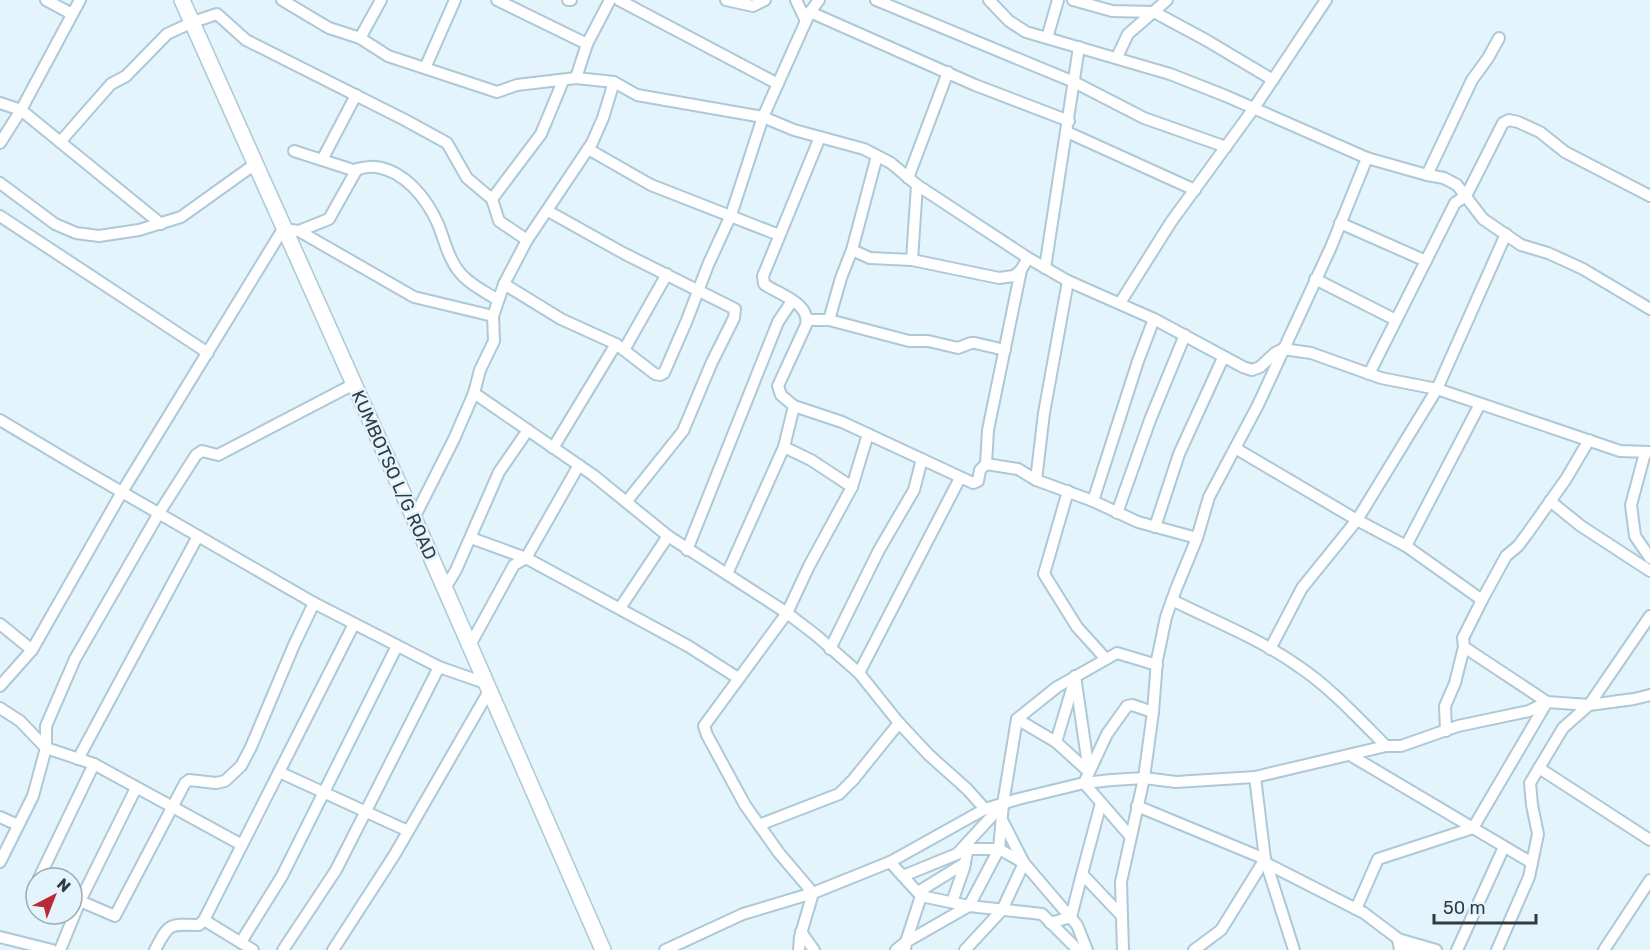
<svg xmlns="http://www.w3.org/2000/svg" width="1650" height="950" font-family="Rubik,sans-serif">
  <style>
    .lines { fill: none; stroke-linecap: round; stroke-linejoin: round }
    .minor-casing { stroke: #adc8d6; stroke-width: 14 }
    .secondary-casing { stroke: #adc8d6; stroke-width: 18 }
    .minor { stroke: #fff; stroke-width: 10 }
    .secondary { stroke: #fff; stroke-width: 15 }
    .labels { text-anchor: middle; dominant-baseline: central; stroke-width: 5; stroke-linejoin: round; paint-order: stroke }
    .street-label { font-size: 18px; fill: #303b40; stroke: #e3f4fc }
  </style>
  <rect width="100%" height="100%" fill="#e3f4fc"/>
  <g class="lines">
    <defs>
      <g id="minor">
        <path d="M 46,0 L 72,14"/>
        <path d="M 282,0 L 329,28 L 360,38 L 388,56 L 497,92 L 517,85 L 576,78 L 614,82 L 637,95 L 763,117 L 794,130 L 864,149 L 891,163 L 917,185 L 1028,258 L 1068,281 L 1154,319 L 1243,367 L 1252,370 L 1260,367 L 1275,353 L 1283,349 L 1311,353 L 1381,378 L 1437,389 L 1620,451 L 1650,452"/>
        <path d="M 497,0 L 587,44"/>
        <path d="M 568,0 L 571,0"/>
        <path d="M 619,0 L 778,84"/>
        <path d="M 726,0 L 753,6 L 765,0"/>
        <path d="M 796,0 L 806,21"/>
        <path d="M 876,0 L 1074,82 L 1144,118 L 1226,147"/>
        <path d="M 989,0 L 1009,21 L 1026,32 L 1170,74 L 1226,96 L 1367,158 L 1427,175 L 1444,178 L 1457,185 L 1483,219 L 1521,245 L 1548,253 L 1583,269 L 1650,309"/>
        <path d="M 1073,0 L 1112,11 L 1154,12 L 1206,40 L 1273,80"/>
        <path d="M 810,12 L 975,85 L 1069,121"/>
        <path d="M 360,38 L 381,0"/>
        <path d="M 1047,38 L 1058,0"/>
        <path d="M 1117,57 L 1128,34 L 1167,0"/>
        <path d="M 425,68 L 455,0"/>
        <path d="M 576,78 L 587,44 L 610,0"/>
        <path d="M 0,103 L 21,110 L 161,224"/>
        <path d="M 1067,132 L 1195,190"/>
        <path d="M 820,137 L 763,276 L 764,284 C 778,294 811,303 806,325 L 778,386 L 781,395 L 794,406 L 842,422 L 973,483 L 978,481 L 980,470 L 986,464 L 1018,469 L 1036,480 L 1093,501 L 1138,522 L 1197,538"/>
        <path d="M 60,142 L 111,84 L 126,76 L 167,34 L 193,22 L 217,14 L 246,40 L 405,120 L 447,143 L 467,178 L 492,199 L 499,221 L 527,240"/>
        <path d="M 0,143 L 21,110 L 80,0"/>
        <path d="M 588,149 L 651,185 L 779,235"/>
        <path d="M 294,151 L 356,171"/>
        <path d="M 322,160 L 356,95"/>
        <path d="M 1427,175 L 1472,80 L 1488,58 L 1499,38"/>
        <path d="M 908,178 L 948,72"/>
        <path d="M 0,183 L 55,224 L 76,233 L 99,236 L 139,230 L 181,217 L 255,164"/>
        <path d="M 492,199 L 541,134 L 563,81"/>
        <path d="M 548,211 L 625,254 L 735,309 L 734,318 L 712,362 L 683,431 L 627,501"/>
        <path d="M 0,216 L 208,353"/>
        <path d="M 1340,223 L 1426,261"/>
        <path d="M 299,231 L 329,219 L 357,169 C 363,168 370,166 376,167 C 405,171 427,199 438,224 C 445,241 449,263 464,277 C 473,286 487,293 498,300"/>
        <path d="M 852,250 L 877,156"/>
        <path d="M 912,260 L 917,185"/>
        <path d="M 1045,268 L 1079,47"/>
        <path d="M 1315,279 L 1396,320"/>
        <path d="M 504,284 L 561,319 L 616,344 L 655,374 L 660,375 L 664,373 L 687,320 L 708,265 L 731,215 L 763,117 L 810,12 L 819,0"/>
        <path d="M 1120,303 L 1171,222 L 1254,108 L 1326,0"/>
        <path d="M 807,320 L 829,320 L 909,341 L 928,341 L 958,348 L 971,343 L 975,343 L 1005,350"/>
        <path d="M 829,320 L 841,278 L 852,250 L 870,258 L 912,260 L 999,278 L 1014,276 L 1021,270 L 1028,258"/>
        <path d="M 624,350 L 667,274"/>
        <path d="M 1369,374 L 1455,203 L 1466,196 L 1503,123 L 1509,120 L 1518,122 L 1540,132 L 1565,152 L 1650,196"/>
        <path d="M 474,393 L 593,475 L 668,536 L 787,613 L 817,636 L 859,673 L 899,723 L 929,755 L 967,789 L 985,809"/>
        <path d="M 0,420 L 82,469 L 314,603 L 439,667 L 485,683"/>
        <path d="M 784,447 L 811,460 L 852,487"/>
        <path d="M 553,448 L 616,344"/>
        <path d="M 1235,448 L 1357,520 L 1406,546 L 1482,600"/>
        <path d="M 1645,453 L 1631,505 L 1635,536 L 1650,558"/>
        <path d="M 986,464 L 988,430 L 1021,270"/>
        <path d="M 1036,480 L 1044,413 L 1068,281"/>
        <path d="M 1068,491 L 1044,574 L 1077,627 L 1106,659"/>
        <path d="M 1093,501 L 1138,361 L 1154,319"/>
        <path d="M 1550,501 L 1581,526 L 1650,571"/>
        <path d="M 1117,513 L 1150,420 L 1185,335"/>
        <path d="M 414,518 L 454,439 L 474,393 L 480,370 L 494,341 L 493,316 L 504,284 L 527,240 L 592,143 L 603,118 L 614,82"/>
        <path d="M 1155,527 L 1179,454 L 1223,358"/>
        <path d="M 471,538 L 526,558 L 688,646 L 738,678"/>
        <path d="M 1406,546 L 1480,404"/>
        <path d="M 687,550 L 778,322 L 792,301"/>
        <path d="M 727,574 L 784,447 L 794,406"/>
        <path d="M 444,590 L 456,570 L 499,472 L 528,430"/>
        <path d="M 1172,600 C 1214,621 1260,639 1298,666 C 1331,688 1358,718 1386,746"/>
        <path d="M 620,608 L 668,536"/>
        <path d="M 0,624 L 32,650"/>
        <path d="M 469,647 L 514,565 L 526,558 L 579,465"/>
        <path d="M 830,649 L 879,550 L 914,490 L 922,459"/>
        <path d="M 1270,649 L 1302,588 L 1357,520 L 1437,389 L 1506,234"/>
        <path d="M 859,673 L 960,478"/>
        <path d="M 0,686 L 32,650 L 122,492 L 283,229 L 299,231 L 414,297 L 493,316"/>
        <path d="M 0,708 L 20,721 L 46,748 L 94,764 L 242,845"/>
        <path d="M 1017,719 L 1056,742 L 1089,772 L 1075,676"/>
        <path d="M 1446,731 L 1445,706 L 1455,683 L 1464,647 L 1463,638 L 1482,600 L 1506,556 L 1518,546 L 1527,534 L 1566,479 L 1589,440"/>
        <path d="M 1056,742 L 1075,679"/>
        <path d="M 1350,755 L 1532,863"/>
        <path d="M 78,759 L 198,536"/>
        <path d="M 1539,768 L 1650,840"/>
        <path d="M 279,772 L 408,831"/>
        <path d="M 1255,777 L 1265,859 L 1294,950"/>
        <path d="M 1137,806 L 1265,859 L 1221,930 L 1194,950"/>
        <path d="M 0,817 L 18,825"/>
        <path d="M 1002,820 L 1024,863 L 1077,925 L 1087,950"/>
        <path d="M 759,825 L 839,794 L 853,780 L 899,723"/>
        <path d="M 1130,836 L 1084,783 L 1107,734 L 1127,706 L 1132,705 L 1153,712"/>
        <path d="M 0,862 L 33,796 L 46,748 L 46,726 L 75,659 L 159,513 L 196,455 L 202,451 L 218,455 L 354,384"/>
        <path d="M 890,862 L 921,896 L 906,942 L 896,950"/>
        <path d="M 1266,863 L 1364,913 L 1413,950"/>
        <path d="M 1082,874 L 1101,803"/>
        <path d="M 903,876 L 957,854 L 1003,804"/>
        <path d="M 39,878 L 94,764"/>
        <path d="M 918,892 L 965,863"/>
        <path d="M 921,896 L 969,906 L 1042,914 L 1078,950"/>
        <path d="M 80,901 L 136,788"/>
        <path d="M 952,902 L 964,868 L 969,842"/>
        <path d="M 1356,909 L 1378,859 L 1473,828 L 1547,702 L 1464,647"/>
        <path d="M 204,920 L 253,950"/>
        <path d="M 1050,923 L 1071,917 L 1082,874 L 1121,915"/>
        <path d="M 801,932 L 814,950"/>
        <path d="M 0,937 L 52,950"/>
        <path d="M 241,942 L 282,876 L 397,646"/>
        <path d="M 60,950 L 80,901 L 115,916 L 185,783 L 189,780 L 216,783 L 225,781 L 241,766 L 251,747 L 294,645 L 314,603"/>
        <path d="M 155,950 C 169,923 169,924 199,925 L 204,920 L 354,624"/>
        <path d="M 283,950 L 336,870 L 439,667"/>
        <path d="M 333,950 L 395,854 L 489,691"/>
        <path d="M 665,950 L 743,914 L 813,893 L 890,862 L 985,809 L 1018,799 L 1084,783 L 1112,780 L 1144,778 L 1176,782 L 1255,777 L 1386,746 L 1401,746 L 1458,726 L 1529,711 L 1547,702 L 1589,705 L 1634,699 L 1650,695"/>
        <path d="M 799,950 L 800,937 L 813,893 L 779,853 L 745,805 L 707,735 L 704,726 L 787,613 L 809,566 L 852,487 L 868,434"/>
        <path d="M 905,950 L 906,942 L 969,906 L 999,849 L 1003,804 L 1017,719 L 1057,687 L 1117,653 L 1157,665"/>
        <path d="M 965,950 L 1002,910 L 1024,863 L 999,849 L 967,849"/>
        <path d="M 1123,950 L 1121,882 L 1144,778 L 1153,712 L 1157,660 L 1166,617 L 1176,589 L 1197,538 L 1209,497 L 1258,405 L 1331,247 L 1367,158"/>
        <path d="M 1400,950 L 1398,939 L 1436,950"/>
        <path d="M 1457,950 L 1504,847"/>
        <path d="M 1497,950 L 1529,877 L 1538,834 L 1532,805 L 1530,783 L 1563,728 L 1589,705 L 1650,616"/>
        <path d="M 1604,950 L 1650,880"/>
      </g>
      <path id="secondary" d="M 182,0 L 414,518 L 603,950"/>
    </defs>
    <!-- minor casing -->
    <use href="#minor" class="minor-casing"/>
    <!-- secondary casing -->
    <use href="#secondary" class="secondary-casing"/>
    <!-- minor -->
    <use href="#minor" class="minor"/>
    <!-- secondary -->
    <use href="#secondary" class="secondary"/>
  </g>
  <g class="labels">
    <!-- street labels -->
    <g class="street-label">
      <text transform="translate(394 475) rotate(66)">KUMBOTSO L/G ROAD</text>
    </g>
  </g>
  <!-- north arrow -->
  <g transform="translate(54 896) rotate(42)"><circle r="28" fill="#e3f4fc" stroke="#9baab1" stroke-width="1.5"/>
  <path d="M0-4.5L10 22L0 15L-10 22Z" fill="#bb2b36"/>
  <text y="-9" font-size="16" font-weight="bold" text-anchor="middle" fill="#303b40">N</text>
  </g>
  <!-- scale -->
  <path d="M1434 914v9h102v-9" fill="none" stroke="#303b40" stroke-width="3"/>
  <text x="1443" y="914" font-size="18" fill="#303b40" stroke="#e3f4fc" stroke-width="4.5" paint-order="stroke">50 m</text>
</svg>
